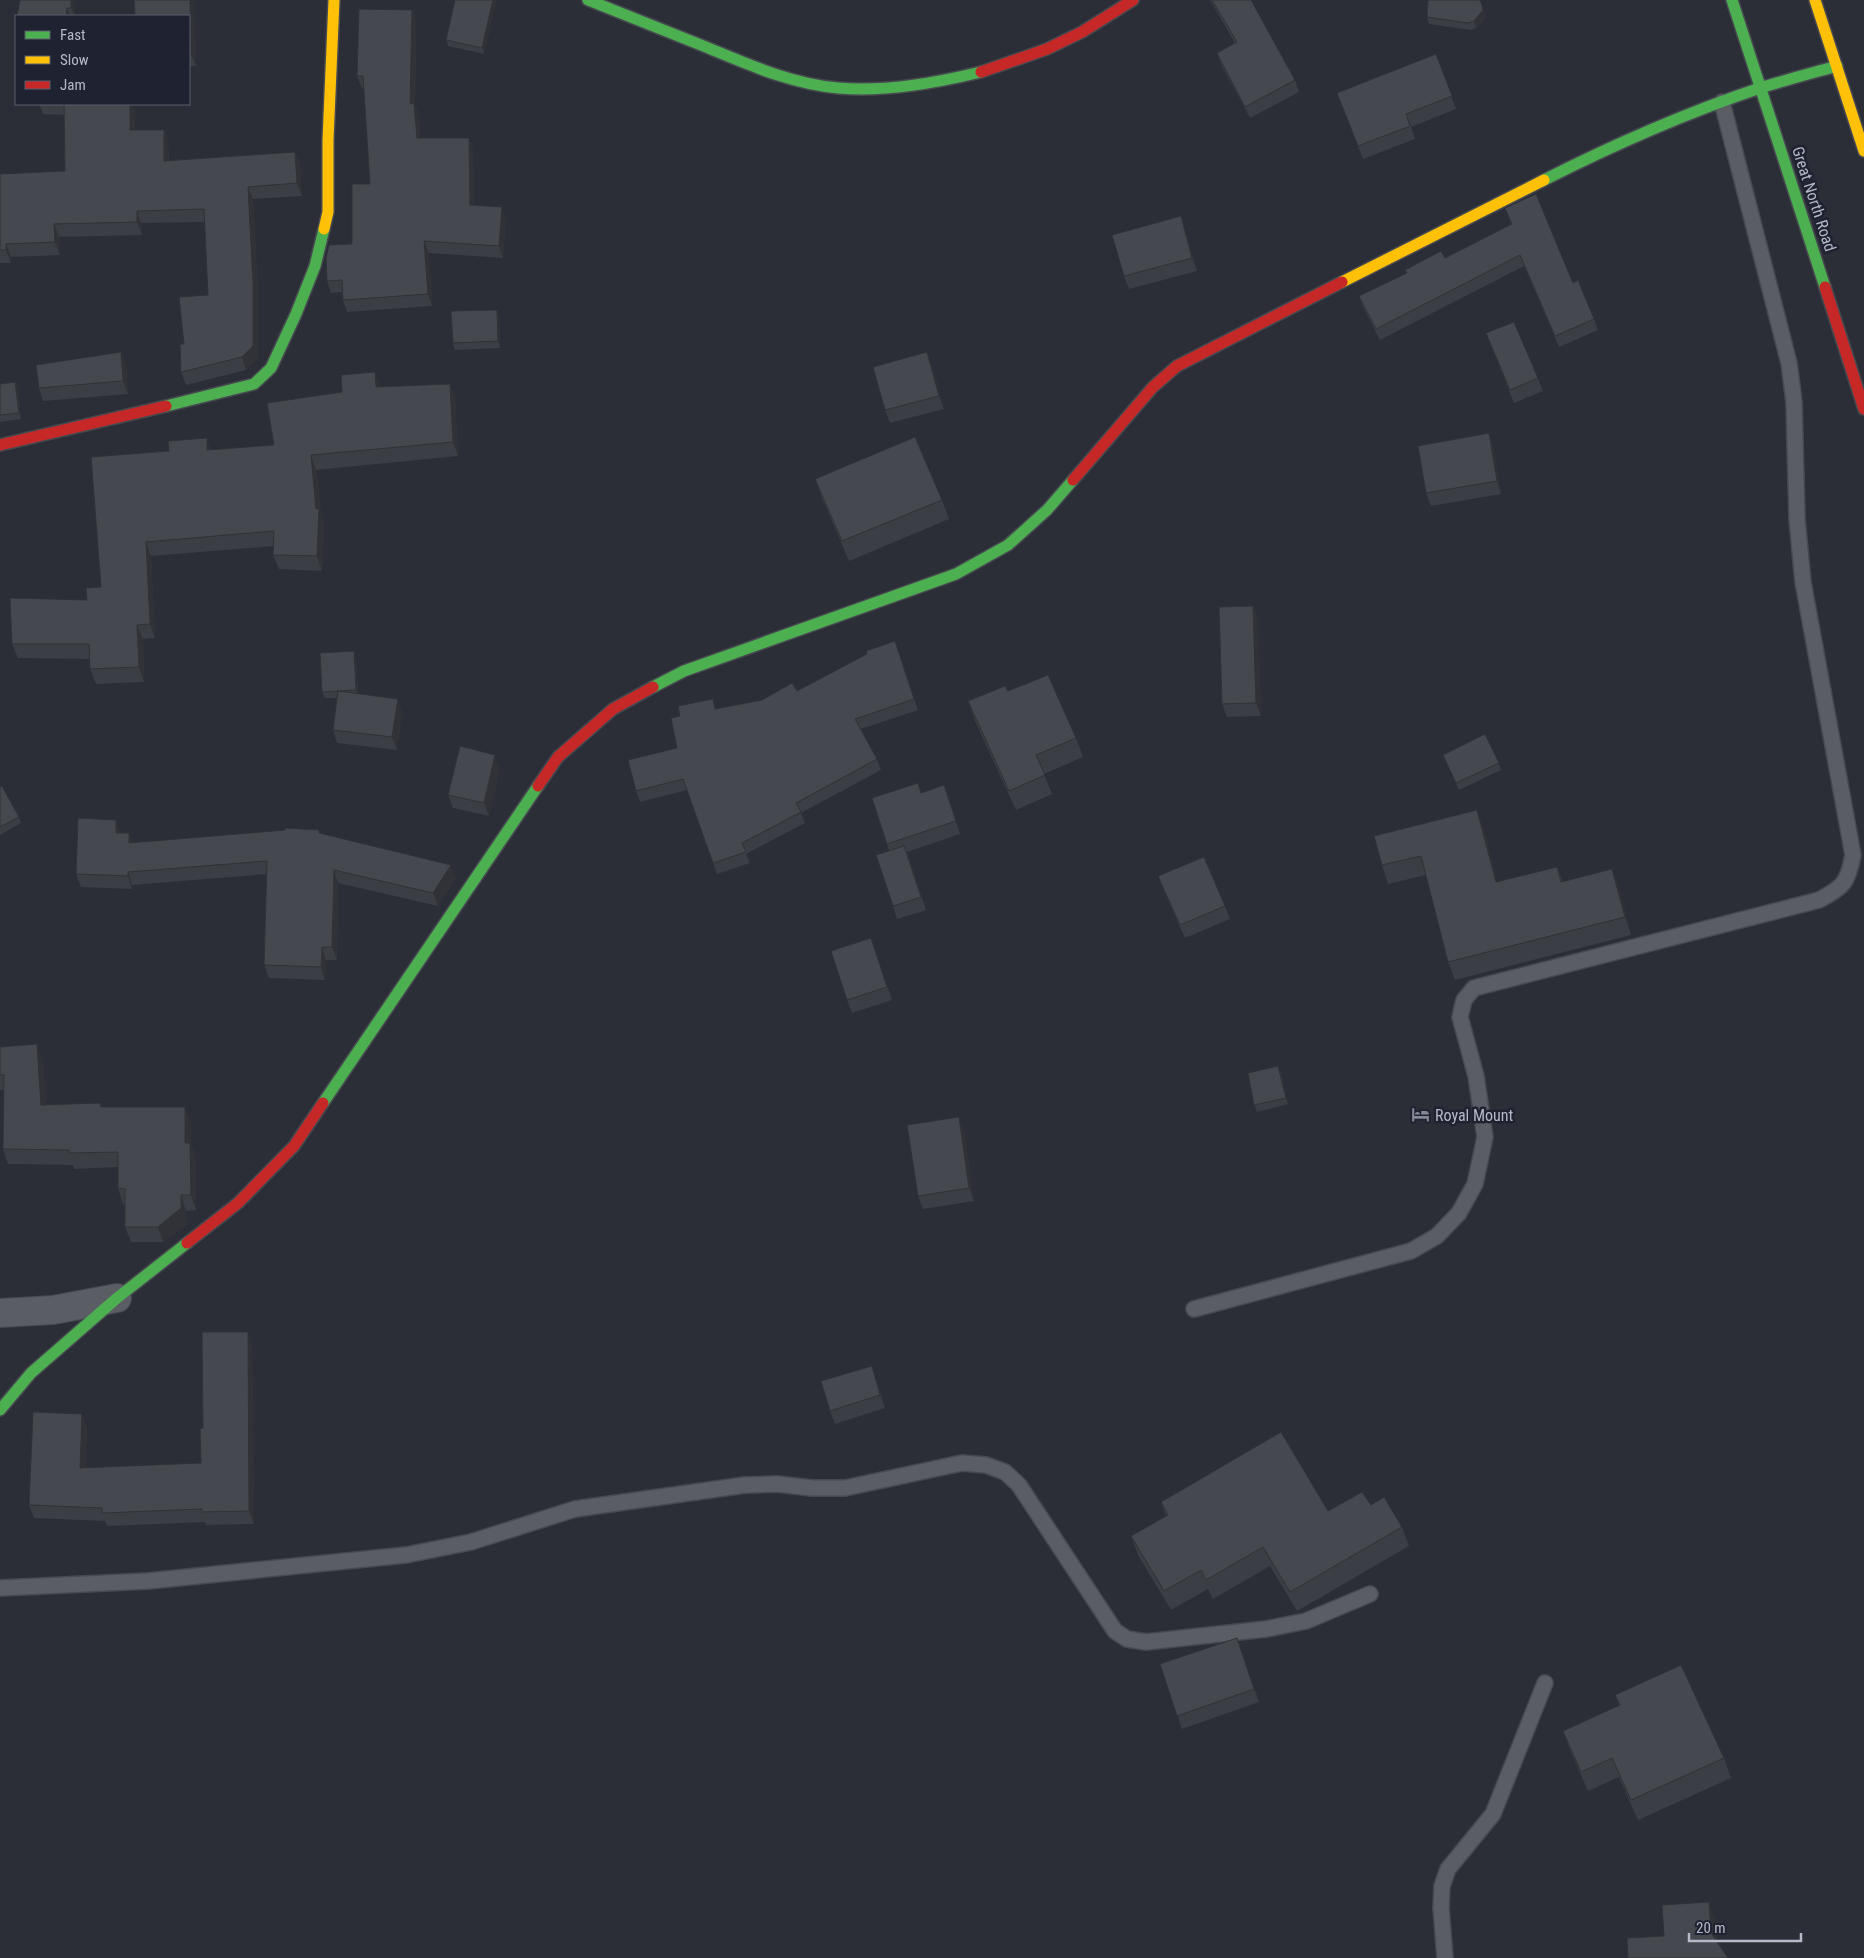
<svg xmlns="http://www.w3.org/2000/svg" width="1864" height="1958" font-family="'Roboto Condensed',sans-serif">
  <style>
    .lines { fill: none; stroke-linecap: round; stroke-linejoin: round }
    .lane-casing { stroke: #474950; stroke-width: 18 }
    .street-casing { stroke: #474950; stroke-width: 30 }
    .fast-casing { stroke: #474950; stroke-width: 14 }
    .slow-casing { stroke: #474950; stroke-width: 14 }
    .jam-casing { stroke: #474950; stroke-width: 14 }
    .lane { stroke: #5b5d65; stroke-width: 15 }
    .street { stroke: #5b5d65; stroke-width: 28 }
    .fast { stroke: #4caf50; stroke-width: 11 }
    .slow { stroke: #ffc107; stroke-width: 11 }
    .jam { stroke: #c62828; stroke-width: 11 }
    .wall { fill: #3b3e44 }
    .shaded-wall { fill: #303237 }
    .building { fill: #45484f; stroke: #303237 }
    .labels { text-anchor: middle; dominant-baseline: central; stroke-width: 5; stroke-linejoin: round; paint-order: stroke }
    .street-label { font-size: 16px; fill: #b6b9c7; stroke: #1f2331 }
    .poi-label { font-size: 16px; fill: #b6b9c7; stroke: #1f2331; text-anchor: start }
  </style>
  <rect width="100%" height="100%" fill="#2b2e37"/>
  <g class="lines">
    <defs>
      <g id="lane">
        <path d="M 1194,1309 L 1411,1251 L 1437,1236 L 1459,1213 L 1475,1184 L 1485,1137 L 1476,1076 L 1460,1017 L 1464,1000 L 1474,988 L 1819,900 C 1844,887 1848,882 1853,855 L 1803,582 L 1797,519 L 1794,402 L 1789,363 L 1722,102"/>
        <path d="M 0,1588 L 148,1581 L 406,1555 L 471,1542 L 575,1509 L 745,1485 L 777,1484 L 812,1488 L 845,1488 L 962,1463 L 986,1465 L 1005,1472 L 1019,1485 L 1115,1631 L 1127,1639 L 1146,1642 L 1266,1629 L 1306,1621 L 1370,1594"/>
        <path d="M 1445,1958 L 1441,1908 L 1442,1886 L 1448,1869 L 1493,1814 L 1545,1683"/>
      </g>
      <path id="street" d="M 0,1313 L 53,1310 L 117,1298"/>
      <g id="fast">
        <path d="M 588,0 C 626,15 663,30 701,45 C 745,63 790,84 838,88 C 886,92 935,83 981,72"/>
        <path d="M 1732,0 L 1825,287"/>
        <path d="M 1544,180 C 1613,145 1686,113 1760,88 C 1786,80 1812,73 1837,66"/>
        <path d="M 166,406 L 254,384 L 271,368 L 296,314 L 315,266 L 324,229"/>
        <path d="M 653,687 L 684,671 L 956,574 L 1008,545 L 1047,510 L 1073,480"/>
        <path d="M 323,1103 L 538,786"/>
        <path d="M 0,1410 L 31,1373 L 117,1298 L 187,1243"/>
      </g>
      <g id="slow">
        <path d="M 1815,0 L 1864,151"/>
        <path d="M 324,229 L 328,212 L 328,140 L 334,0"/>
        <path d="M 1342,282 L 1544,180"/>
      </g>
      <g id="jam">
        <path d="M 981,72 L 1047,49 L 1082,32 L 1133,0"/>
        <path d="M 1825,287 L 1864,409"/>
        <path d="M 0,445 L 166,406"/>
        <path d="M 1073,480 L 1153,387 L 1177,366 L 1342,282"/>
        <path d="M 538,786 L 558,757 L 613,709 L 653,687"/>
        <path d="M 187,1243 L 238,1203 L 294,1146 L 323,1103"/>
      </g>
    </defs>
    <!-- lane casing -->
    <use href="#lane" class="lane-casing"/>
    <!-- street casing -->
    <use href="#street" class="street-casing"/>
    <!-- fast casing -->
    <use href="#fast" class="fast-casing"/>
    <!-- slow casing -->
    <use href="#slow" class="slow-casing"/>
    <!-- jam casing -->
    <use href="#jam" class="jam-casing"/>
    <!-- lane -->
    <use href="#lane" class="lane"/>
    <!-- street -->
    <use href="#street" class="street"/>
    <!-- fast -->
    <use href="#fast" class="fast"/>
    <!-- slow -->
    <use href="#slow" class="slow"/>
    <!-- jam -->
    <use href="#jam" class="jam"/>
  </g>
  <!-- wall -->
  <g class="wall">
    <path d="M 20,0 L 74,0 L 75,16 L 17,16 Z"/>
    <path d="M 134,0 L 194,0 L 196,66 L 189,66 L 189,16 Z"/>
    <path d="M 455,0 L 496,0 L 484,54 L 448,46 L 446,40 Z"/>
    <path d="M 1210,0 L 1251,0 L 1295,80 L 1299,92 L 1250,118 L 1221,64 L 1217,53 L 1235,43 Z"/>
    <path d="M 1481,2 L 1486,17 L 1476,28 L 1471,30 L 1429,24 L 1427,17 Z"/>
    <path d="M 412,10 L 416,22 L 415,105 L 419,116 L 420,138 L 469,138 L 473,150 L 474,205 L 506,219 L 503,258 L 429,253 L 432,306 L 347,312 L 343,300 L 342,292 L 331,293 L 327,281 L 352,244 L 370,184 L 364,88 L 362,88 L 357,76 Z"/>
    <path d="M 1436,54 L 1456,109 L 1411,127 L 1415,139 L 1363,159 L 1337,93 Z"/>
    <path d="M 39,104 L 134,104 L 135,130 L 164,130 L 168,142 L 169,160 L 295,152 L 300,165 L 302,196 L 253,199 L 258,294 L 258,359 L 246,370 L 186,385 L 181,372 L 184,344 L 208,295 L 205,222 L 141,223 L 142,235 L 59,237 L 60,255 L 11,257 L 11,263 L 0,263 L 0,174 L 65,171 L 64,115 L 43,114 Z"/>
    <path d="M 1505,208 L 1573,283 L 1594,319 L 1598,330 L 1559,347 L 1524,266 L 1380,340 L 1363,307 L 1359,296 L 1445,258 L 1511,224 Z"/>
    <path d="M 1185,229 L 1197,271 L 1129,289 L 1124,276 Z"/>
    <path d="M 499,316 L 500,348 L 455,350 L 453,343 Z"/>
    <path d="M 1486,333 L 1538,378 L 1543,391 L 1514,403 Z"/>
    <path d="M 121,352 L 126,365 L 128,394 L 43,401 L 39,388 Z"/>
    <path d="M 932,365 L 944,409 L 890,423 L 885,410 Z"/>
    <path d="M 15,382 L 18,388 L 21,419 L 0,422 L 0,384 Z"/>
    <path d="M 450,384 L 455,398 L 458,456 L 316,470 L 321,513 L 324,523 L 322,571 L 279,569 L 273,555 L 274,546 L 151,556 L 155,638 L 143,639 L 144,682 L 96,684 L 90,669 L 90,659 L 18,658 L 12,644 L 87,600 L 101,587 L 211,450 L 274,445 L 381,387 Z"/>
    <path d="M 1489,433 L 1493,446 L 1501,494 L 1431,506 L 1426,493 Z"/>
    <path d="M 815,479 L 942,500 L 949,519 L 849,561 L 822,498 Z"/>
    <path d="M 1253,606 L 1258,619 L 1261,716 L 1227,717 L 1222,704 Z"/>
    <path d="M 895,641 L 918,710 L 861,729 L 877,759 L 881,770 L 801,813 L 805,823 L 746,854 L 750,863 L 717,874 L 687,790 L 640,802 L 636,791 L 677,748 L 717,709 L 762,700 L 797,691 Z"/>
    <path d="M 356,657 L 358,694 L 402,712 L 397,750 L 337,743 L 333,730 L 337,698 L 325,698 L 322,692 Z"/>
    <path d="M 1008,691 L 1076,738 L 1083,757 L 1044,774 L 1052,794 L 1016,810 L 975,721 L 968,701 Z"/>
    <path d="M 1443,755 L 1499,763 L 1501,770 L 1459,790 Z"/>
    <path d="M 500,768 L 489,816 L 453,808 L 448,795 Z"/>
    <path d="M 918,783 L 921,793 L 944,785 L 960,834 L 907,852 L 926,910 L 897,919 L 893,906 L 889,850 L 872,798 Z"/>
    <path d="M 0,787 L 19,817 L 21,823 L 0,835 Z"/>
    <path d="M 1484,828 L 1497,882 L 1557,867 L 1563,882 L 1612,869 L 1619,887 L 1631,935 L 1455,980 L 1448,962 L 1426,875 L 1388,884 L 1382,865 Z"/>
    <path d="M 121,833 L 133,842 L 320,834 L 456,878 L 438,906 L 338,883 L 337,960 L 326,960 L 325,980 L 269,978 L 264,965 L 267,874 L 132,885 L 132,889 L 81,887 L 76,874 Z"/>
    <path d="M 1158,876 L 1225,906 L 1230,919 L 1185,938 L 1163,889 Z"/>
    <path d="M 871,938 L 892,1000 L 852,1013 L 847,1000 Z"/>
    <path d="M 0,1047 L 43,1059 L 46,1105 L 102,1107 L 191,1122 L 191,1145 L 196,1158 L 196,1210 L 186,1211 L 187,1224 L 163,1242 L 131,1242 L 125,1227 L 125,1204 L 123,1204 L 118,1188 L 118,1167 L 74,1169 L 73,1165 L 8,1164 L 3,1149 L 4,1090 L 0,1090 Z"/>
    <path d="M 1278,1066 L 1281,1072 L 1288,1104 L 1257,1112 L 1254,1105 Z"/>
    <path d="M 964,1130 L 974,1201 L 923,1209 L 918,1196 Z"/>
    <path d="M 252,1345 L 254,1524 L 206,1525 L 205,1522 L 107,1526 L 105,1521 L 34,1518 L 29,1505 L 87,1427 L 85,1468 L 201,1463 L 203,1428 Z"/>
    <path d="M 872,1366 L 885,1408 L 835,1424 L 830,1411 Z"/>
    <path d="M 1161,1502 L 1328,1511 L 1371,1505 L 1402,1527 L 1409,1546 L 1297,1611 L 1270,1566 L 1213,1599 L 1208,1589 L 1171,1610 L 1138,1555 L 1131,1536 L 1166,1516 Z"/>
    <path d="M 1237,1638 L 1259,1702 L 1182,1729 L 1160,1664 Z"/>
    <path d="M 1615,1695 L 1724,1758 L 1731,1778 L 1638,1820 L 1619,1777 L 1588,1791 L 1570,1750 L 1563,1731 L 1619,1706 Z"/>
  </g>
  <!-- shaded-wall -->
  <g class="shaded-wall">
    <path d="M 71,0 L 74,0 L 75,16 L 71,8 Z"/>
    <path d="M 190,0 L 194,0 L 196,66 L 191,54 Z"/>
    <path d="M 493,0 L 496,0 L 484,54 L 482,48 Z"/>
    <path d="M 1481,2 L 1486,17 L 1476,28 L 1474,21 Z"/>
    <path d="M 67,8 L 70,16 L 66,16 Z"/>
    <path d="M 412,10 L 416,22 L 415,105 L 419,116 L 421,151 L 417,138 L 410,104 Z"/>
    <path d="M 130,104 L 134,104 L 135,143 L 130,130 Z"/>
    <path d="M 164,130 L 168,142 L 169,173 L 164,161 Z"/>
    <path d="M 469,138 L 473,150 L 474,217 L 470,205 Z"/>
    <path d="M 295,152 L 300,165 L 302,196 L 297,183 Z"/>
    <path d="M 248,187 L 253,199 L 258,294 L 258,359 L 246,370 L 242,357 Z"/>
    <path d="M 502,207 L 506,219 L 503,258 L 499,246 Z"/>
    <path d="M 137,211 L 141,223 L 142,235 L 137,222 Z"/>
    <path d="M 1181,216 L 1185,229 L 1197,271 L 1192,258 Z"/>
    <path d="M 54,224 L 59,237 L 60,255 L 55,242 Z"/>
    <path d="M 424,241 L 429,253 L 432,306 L 428,294 Z"/>
    <path d="M 6,244 L 11,257 L 11,263 L 6,250 Z"/>
    <path d="M 497,310 L 499,316 L 500,348 L 498,341 Z"/>
    <path d="M 121,352 L 126,365 L 128,394 L 123,381 Z"/>
    <path d="M 927,352 L 932,365 L 944,409 L 939,396 Z"/>
    <path d="M 375,372 L 381,387 L 382,402 L 376,387 Z"/>
    <path d="M 15,382 L 18,388 L 21,419 L 19,413 Z"/>
    <path d="M 450,384 L 455,398 L 458,456 L 453,442 Z"/>
    <path d="M 1489,433 L 1493,446 L 1501,494 L 1497,481 Z"/>
    <path d="M 207,438 L 212,453 L 207,450 Z"/>
    <path d="M 311,455 L 316,470 L 321,513 L 324,523 L 322,571 L 317,556 L 316,509 Z"/>
    <path d="M 146,542 L 151,556 L 155,638 L 150,624 Z"/>
    <path d="M 1253,606 L 1258,619 L 1261,716 L 1256,703 Z"/>
    <path d="M 137,625 L 143,639 L 144,682 L 139,667 Z"/>
    <path d="M 354,651 L 356,657 L 358,696 L 356,690 Z"/>
    <path d="M 398,699 L 402,712 L 397,750 L 392,737 Z"/>
    <path d="M 495,755 L 500,768 L 489,816 L 484,803 Z"/>
    <path d="M 1477,810 L 1484,828 L 1502,901 L 1496,882 Z"/>
    <path d="M 116,820 L 121,833 L 116,833 Z"/>
    <path d="M 129,833 L 134,846 L 129,843 Z"/>
    <path d="M 451,865 L 456,878 L 438,906 L 433,893 Z"/>
    <path d="M 1612,869 L 1619,887 L 1631,935 L 1625,917 Z"/>
    <path d="M 334,870 L 338,883 L 337,960 L 332,947 Z"/>
    <path d="M 128,872 L 132,885 L 132,889 L 128,876 Z"/>
    <path d="M 322,947 L 326,960 L 325,980 L 321,967 Z"/>
    <path d="M 37,1044 L 43,1059 L 47,1120 L 41,1105 Z"/>
    <path d="M 1278,1066 L 1281,1072 L 1288,1104 L 1286,1098 Z"/>
    <path d="M 185,1107 L 191,1122 L 191,1145 L 196,1158 L 196,1210 L 191,1195 L 185,1143 Z"/>
    <path d="M 959,1117 L 964,1130 L 974,1201 L 969,1188 Z"/>
    <path d="M 181,1195 L 186,1211 L 187,1224 L 163,1242 L 158,1227 Z"/>
    <path d="M 248,1332 L 252,1345 L 254,1524 L 249,1511 Z"/>
    <path d="M 872,1366 L 876,1379 L 885,1408 L 880,1395 Z"/>
    <path d="M 82,1414 L 87,1427 L 84,1481 L 80,1468 Z"/>
    <path d="M 1709,1902 L 1716,1921 L 1718,1952 L 1711,1933 Z"/>
  </g>
  <!-- building -->
  <g class="building">
    <path d="M 20,0 L 71,0 L 71,8 L 67,8 L 66,16 L 17,16 Z"/>
    <path d="M 134,0 L 190,0 L 191,54 L 189,54 L 189,16 L 135,16 Z"/>
    <path d="M 455,0 L 493,0 L 482,48 L 446,40 Z"/>
    <path d="M 1212,0 L 1251,0 L 1295,80 L 1245,107 L 1217,53 L 1237,42 Z"/>
    <path d="M 1428,0 L 1479,0 L 1481,2 L 1483,10 L 1474,21 L 1468,23 L 1427,17 Z"/>
    <path d="M 359,9 L 412,10 L 410,104 L 414,103 L 417,138 L 469,138 L 470,205 L 502,207 L 499,246 L 424,241 L 428,294 L 343,300 L 342,280 L 327,281 L 326,258 L 329,245 L 352,244 L 352,184 L 370,184 L 363,76 L 357,76 Z"/>
    <path d="M 1436,54 L 1452,96 L 1406,114 L 1410,126 L 1358,146 L 1337,93 Z"/>
    <path d="M 64,104 L 130,104 L 130,130 L 164,130 L 164,161 L 295,152 L 297,183 L 248,187 L 253,282 L 253,346 L 242,357 L 181,372 L 180,344 L 184,344 L 179,297 L 208,295 L 204,209 L 137,211 L 137,222 L 54,224 L 55,242 L 6,244 L 6,250 L 0,250 L 0,174 L 65,171 Z"/>
    <path d="M 1536,194 L 1573,283 L 1578,280 L 1594,319 L 1555,336 L 1520,255 L 1376,329 L 1359,296 L 1407,273 L 1405,270 L 1441,251 L 1445,258 L 1512,224 L 1505,208 Z"/>
    <path d="M 1181,216 L 1192,258 L 1124,276 L 1112,235 Z"/>
    <path d="M 497,310 L 498,341 L 453,343 L 451,311 Z"/>
    <path d="M 1514,322 L 1538,378 L 1510,390 L 1486,333 Z"/>
    <path d="M 121,352 L 123,381 L 39,388 L 36,365 Z"/>
    <path d="M 927,352 L 939,396 L 885,410 L 873,367 Z"/>
    <path d="M 375,372 L 376,387 L 450,384 L 453,442 L 311,455 L 316,509 L 319,509 L 317,556 L 273,555 L 274,531 L 146,542 L 150,624 L 137,625 L 139,667 L 90,669 L 89,644 L 12,644 L 10,598 L 87,600 L 86,588 L 101,587 L 91,457 L 169,451 L 168,441 L 207,438 L 207,450 L 274,445 L 267,403 L 342,392 L 341,375 Z"/>
    <path d="M 15,382 L 19,413 L 0,415 L 0,384 Z"/>
    <path d="M 1489,433 L 1497,481 L 1426,493 L 1418,446 Z"/>
    <path d="M 915,437 L 942,500 L 842,541 L 815,479 Z"/>
    <path d="M 1253,606 L 1256,703 L 1222,704 L 1219,607 Z"/>
    <path d="M 895,641 L 914,699 L 855,719 L 877,759 L 796,803 L 801,812 L 742,843 L 746,852 L 713,863 L 683,779 L 636,791 L 628,760 L 677,748 L 671,718 L 680,716 L 678,706 L 713,699 L 715,709 L 762,700 L 792,683 L 797,691 L 867,654 L 866,651 Z"/>
    <path d="M 354,651 L 356,690 L 322,692 L 320,653 Z"/>
    <path d="M 1048,675 L 1076,738 L 1036,755 L 1045,775 L 1009,791 L 968,701 L 1005,686 L 1008,691 Z"/>
    <path d="M 338,691 L 398,699 L 392,737 L 333,730 Z"/>
    <path d="M 1485,734 L 1499,763 L 1456,783 L 1443,755 Z"/>
    <path d="M 460,746 L 495,755 L 484,803 L 448,795 Z"/>
    <path d="M 918,783 L 921,793 L 944,785 L 956,821 L 887,844 L 872,798 Z"/>
    <path d="M 2,786 L 19,817 L 0,827 L 0,787 Z"/>
    <path d="M 1477,810 L 1496,882 L 1557,867 L 1561,882 L 1612,869 L 1625,917 L 1448,962 L 1421,856 L 1382,865 L 1374,836 Z"/>
    <path d="M 78,818 L 116,820 L 116,833 L 129,833 L 129,843 L 285,830 L 285,828 L 319,830 L 319,833 L 451,865 L 433,893 L 334,870 L 332,947 L 322,947 L 321,967 L 264,965 L 267,861 L 128,872 L 128,876 L 76,874 Z"/>
    <path d="M 904,846 L 921,897 L 893,906 L 876,855 Z"/>
    <path d="M 1204,857 L 1225,906 L 1180,925 L 1158,876 Z"/>
    <path d="M 871,938 L 887,987 L 847,1000 L 831,951 Z"/>
    <path d="M 37,1044 L 41,1105 L 100,1103 L 101,1107 L 185,1107 L 185,1143 L 190,1143 L 191,1195 L 181,1195 L 181,1208 L 158,1227 L 125,1227 L 125,1189 L 118,1188 L 118,1152 L 69,1153 L 69,1150 L 3,1149 L 4,1075 L 0,1075 L 0,1047 Z"/>
    <path d="M 1278,1066 L 1286,1098 L 1254,1105 L 1248,1073 Z"/>
    <path d="M 959,1117 L 969,1188 L 918,1196 L 907,1125 Z"/>
    <path d="M 202,1332 L 248,1332 L 249,1511 L 202,1512 L 202,1509 L 102,1513 L 102,1508 L 29,1505 L 33,1412 L 82,1414 L 80,1468 L 201,1463 L 200,1429 L 203,1428 Z"/>
    <path d="M 872,1366 L 880,1395 L 830,1411 L 821,1381 Z"/>
    <path d="M 1281,1432 L 1328,1511 L 1362,1492 L 1371,1505 L 1384,1497 L 1402,1527 L 1290,1592 L 1263,1547 L 1206,1580 L 1201,1570 L 1164,1591 L 1131,1536 L 1168,1515 L 1161,1502 Z"/>
    <path d="M 1237,1638 L 1254,1689 L 1177,1716 L 1160,1664 Z"/>
    <path d="M 1681,1665 L 1724,1758 L 1631,1800 L 1612,1758 L 1581,1772 L 1563,1731 L 1620,1705 L 1615,1695 Z"/>
    <path d="M 1709,1902 L 1711,1933 L 1728,1958 L 1628,1958 L 1627,1938 L 1664,1936 L 1662,1905 Z"/>
  </g>
  <!-- icons -->
  <defs>
    <symbol id="hotel-bare" viewBox="-9 -9 18 18"><path d="M-6-4.5h1.5V1H6V5H4.5V3h-9V5H-6ZM-4 0a1.8 1.8 0 1 1 3.6 0ZM.5 0V-2.5h3Q6-2.5 6 0Z" fill="#858895" stroke="#1f2331" stroke-width="2.5" paint-order="stroke"/></symbol>
  </defs>
  <g fill-rule="evenodd">
    <use href="#hotel-bare" x="1408" y="1102" width="25" height="25"/>
  </g>
  <g class="labels">
    <!-- street labels -->
    <g class="street-label">
      <text transform="translate(1814 199) rotate(72)">Great North Road</text>
    </g>
    <!-- poi labels -->
    <g class="poi-label">
      <text x="1435" y="1115">Royal Mount</text>
    </g>
  </g>
  <!-- legend -->
  <rect x="15" y="15" width="175" height="90" fill="#1f2331" stroke="#5b5f6d"/>
  <rect x="25" y="31" width="25" height="8" fill="#4caf50" stroke="#5b5f6d"/>
  <text x="60" y="40" font-size="15" fill="#b6b9c7">Fast</text>
  <rect x="25" y="56" width="25" height="8" fill="#ffc107" stroke="#5b5f6d"/>
  <text x="60" y="65" font-size="15" fill="#b6b9c7">Slow</text>
  <rect x="25" y="81" width="25" height="8" fill="#c62828" stroke="#5b5f6d"/>
  <text x="60" y="90" font-size="15" fill="#b6b9c7">Jam</text>
  <!-- scale -->
  <path d="M1689 1933v8h112v-8" fill="none" stroke="#b6b9c7" stroke-width="2.5"/>
  <text x="1696" y="1933" font-size="15" fill="#b6b9c7" stroke="#1f2331" stroke-width="4" paint-order="stroke">20 m</text>
</svg>
